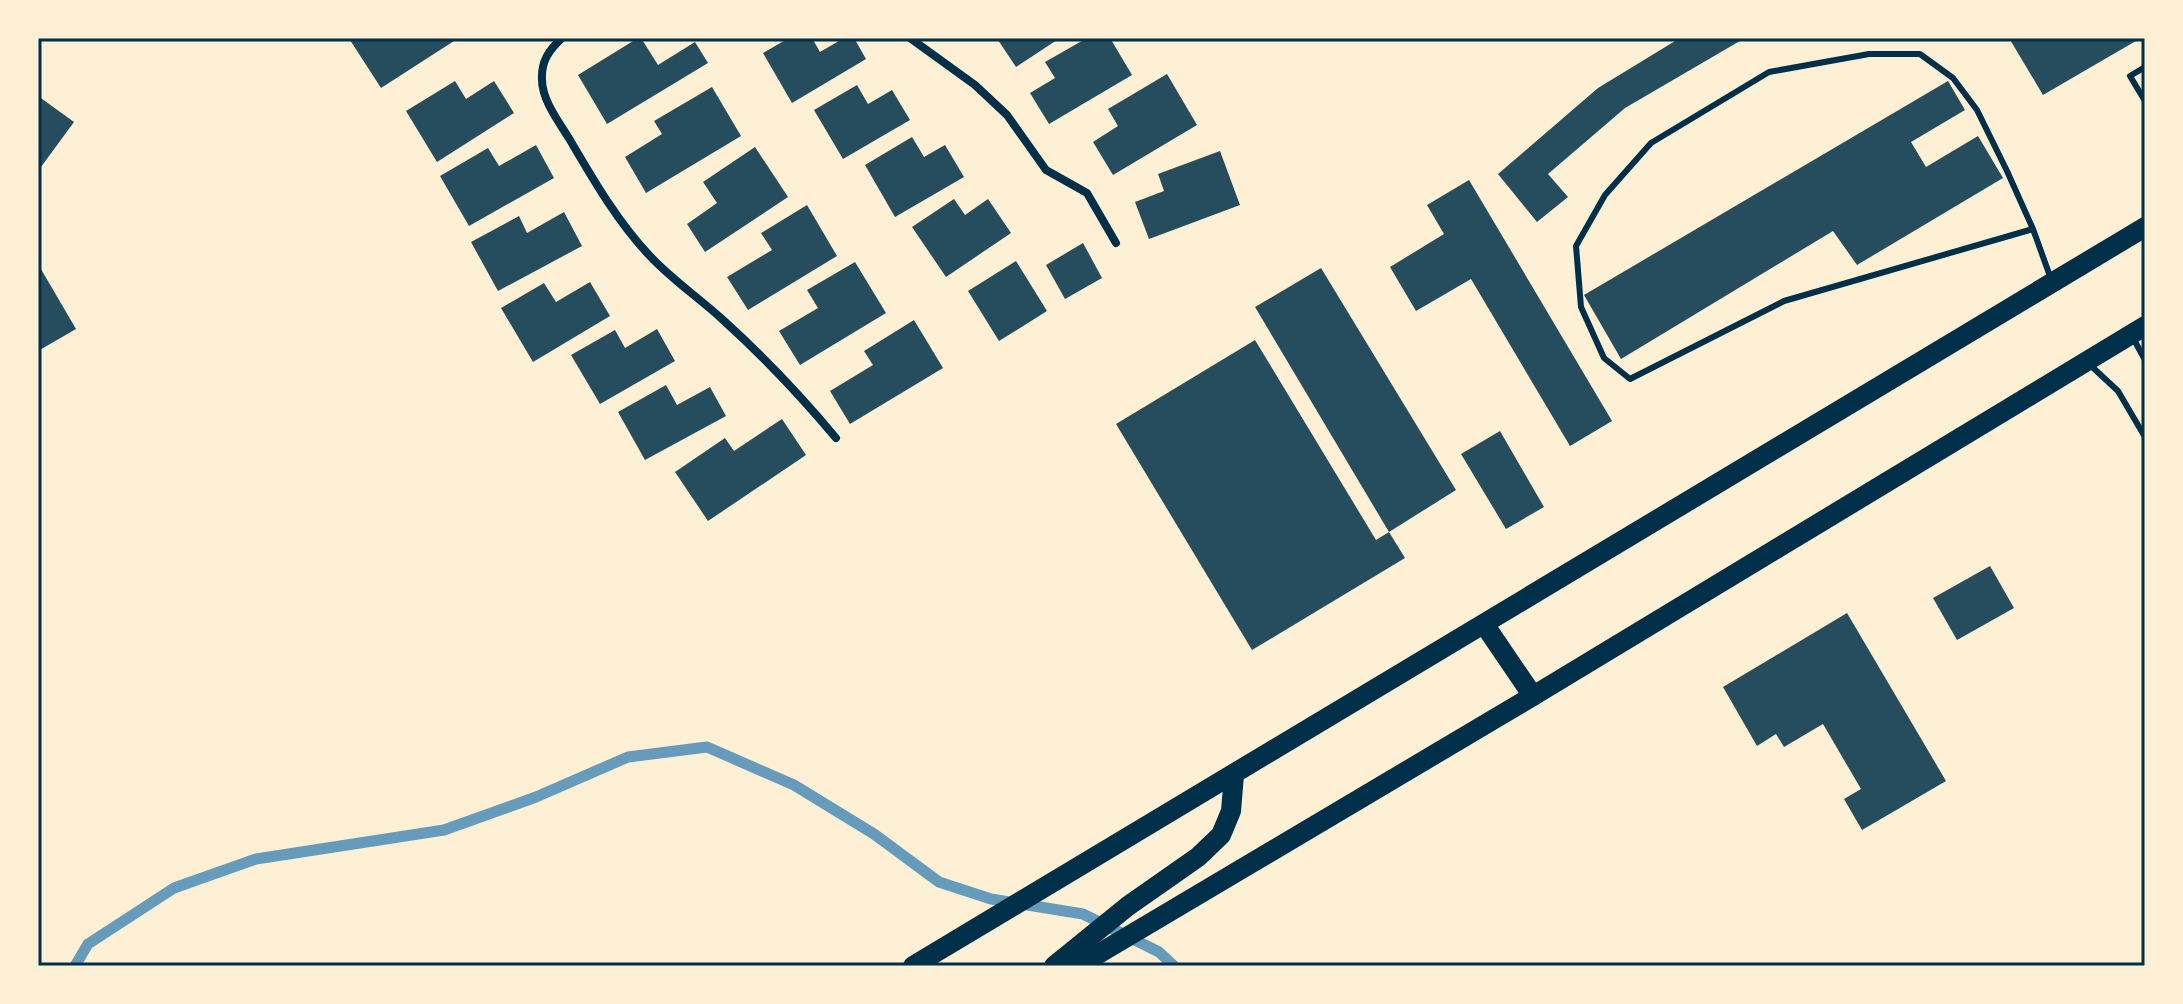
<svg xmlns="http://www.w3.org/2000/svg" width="2183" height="1004" font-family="Arial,sans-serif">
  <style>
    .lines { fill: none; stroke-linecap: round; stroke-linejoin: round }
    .stream { stroke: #669bbc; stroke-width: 11 }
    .building { fill: #264d5e }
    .service { stroke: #003049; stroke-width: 6 }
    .minor { stroke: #003049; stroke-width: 8 }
    .primary { stroke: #003049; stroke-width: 20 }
    .neatline { fill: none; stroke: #003049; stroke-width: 3 }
  </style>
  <rect width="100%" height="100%" fill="#fdf0d5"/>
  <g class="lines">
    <!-- stream -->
    <path class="stream" d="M 75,966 L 88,944 L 174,888 L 256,859 L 444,830 L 536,797 L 628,757 L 707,747 L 794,785 L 874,834 L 939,882 L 991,899 L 1083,914 L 1159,952 L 1174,966"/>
  </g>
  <!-- building -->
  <g class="building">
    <path d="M 354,38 L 452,38 L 454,41 L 381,88 L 350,40 Z"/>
    <path d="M 638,38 L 641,38 L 658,65 L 695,42 L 708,63 L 607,124 L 578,75 Z"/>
    <path d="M 789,38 L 812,38 L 820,52 L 844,38 L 854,38 L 866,59 L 792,103 L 763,53 Z"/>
    <path d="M 1001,38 L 1060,38 L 1016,67 L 998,40 Z"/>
    <path d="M 1087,38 L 1110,38 L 1132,75 L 1049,124 L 1030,93 L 1055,78 L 1045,62 Z"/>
    <path d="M 1680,38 L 1745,38 L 1625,108 L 1548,174 L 1568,197 L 1537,222 L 1498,174 L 1598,88 Z"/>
    <path d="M 2009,38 L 2141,38 L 2043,95 Z"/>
    <path d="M 1167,74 L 1197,125 L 1113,175 L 1093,142 L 1118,126 L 1108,109 Z"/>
    <path d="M 455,81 L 466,99 L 494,81 L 514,113 L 437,162 L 406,111 Z"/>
    <path d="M 1948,81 L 1965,110 L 1911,142 L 1926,167 L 1978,136 L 2003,178 L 1857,265 L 1833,231 L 1621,359 L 1584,295 Z"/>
    <path d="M 857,85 L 868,104 L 892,90 L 910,120 L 843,159 L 814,110 Z"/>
    <path d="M 712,87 L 741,136 L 646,193 L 625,157 L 662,134 L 654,121 Z"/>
    <path d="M 38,96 L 74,122 L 38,171 Z"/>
    <path d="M 912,137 L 924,157 L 945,145 L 964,177 L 895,217 L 865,165 Z"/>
    <path d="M 536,145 L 554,178 L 469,226 L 440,176 L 488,148 L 499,166 Z"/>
    <path d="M 755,147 L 788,197 L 705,252 L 687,224 L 717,203 L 703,182 Z"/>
    <path d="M 1220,151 L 1240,205 L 1149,239 L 1135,202 L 1164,191 L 1158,174 Z"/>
    <path d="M 1469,180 L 1612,421 L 1570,446 L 1471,279 L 1416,311 L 1390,267 L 1444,234 L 1427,205 Z"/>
    <path d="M 954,199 L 965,215 L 988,199 L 1011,233 L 946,277 L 912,227 Z"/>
    <path d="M 807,205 L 837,256 L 748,310 L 727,277 L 772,250 L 761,233 Z"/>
    <path d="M 564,212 L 582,246 L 498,291 L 471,242 L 519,216 L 527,233 Z"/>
    <path d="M 1083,243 L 1102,278 L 1065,299 L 1046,265 Z"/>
    <path d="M 1016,261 L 1047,311 L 999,341 L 968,291 Z"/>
    <path d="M 855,262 L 886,313 L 800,365 L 779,331 L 818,308 L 807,290 Z"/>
    <path d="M 38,264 L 76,329 L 38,351 Z"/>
    <path d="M 1321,268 L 1456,490 L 1389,532 L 1255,307 Z"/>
    <path d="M 590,282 L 610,316 L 533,362 L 501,308 L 544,283 L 556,302 Z"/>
    <path d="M 914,320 L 943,368 L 850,424 L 830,391 L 873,365 L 864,351 Z"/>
    <path d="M 657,329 L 675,361 L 600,404 L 571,355 L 615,330 L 625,348 Z"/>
    <path d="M 1255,340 L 1376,540 L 1389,532 L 1405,558 L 1252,650 L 1116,424 Z"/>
    <path d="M 666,385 L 677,405 L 710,387 L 726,416 L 645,460 L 618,412 Z"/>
    <path d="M 782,419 L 806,455 L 708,521 L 675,472 L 725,438 L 734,451 Z"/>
    <path d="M 1500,431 L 1544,507 L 1506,529 L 1461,454 Z"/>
    <path d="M 1990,566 L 2014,608 L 1957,640 L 1933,598 Z"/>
    <path d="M 1847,613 L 1946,781 L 1862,830 L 1844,799 L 1861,789 L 1823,724 L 1784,747 L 1776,734 L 1757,746 L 1723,687 Z"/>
  </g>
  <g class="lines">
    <!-- service -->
    <g class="service">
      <path d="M 2145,67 L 2130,76 L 2145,101"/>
      <path d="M 2033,229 L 1784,301 L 1630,379 L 1604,358 L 1581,307 L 1576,246 L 1605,195 L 1651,143 L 1769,72 L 1869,54 L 1920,54 L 1953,78 L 1977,110 L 2007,171 L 2033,229 L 2051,279"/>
      <path d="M 2133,338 L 2145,360"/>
      <path d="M 2089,364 L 2118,391 L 2145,437"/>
    </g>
    <!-- minor -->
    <g class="minor">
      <path d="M 562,38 C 549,50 541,61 542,80 C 542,100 559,122 570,140 C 593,179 617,221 649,255 C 671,279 698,297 722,319 C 763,356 800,395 836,438"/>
      <path d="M 910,38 L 975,85 L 1007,115 L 1046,170 L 1087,193 L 1116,243"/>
    </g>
    <!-- primary -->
    <g class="primary">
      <path d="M 1484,624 L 1533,696"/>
      <path d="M 913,966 L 2145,227"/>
      <path d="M 1054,966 L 1128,906 L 1198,857 L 1221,835 L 1231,811 L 1234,775"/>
      <path d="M 1078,966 L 1533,696 L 2145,326"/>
    </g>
  </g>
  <!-- border -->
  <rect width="2183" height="1004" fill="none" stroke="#fdf0d5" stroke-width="80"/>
  <rect x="40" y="40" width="2103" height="924" class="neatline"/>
</svg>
